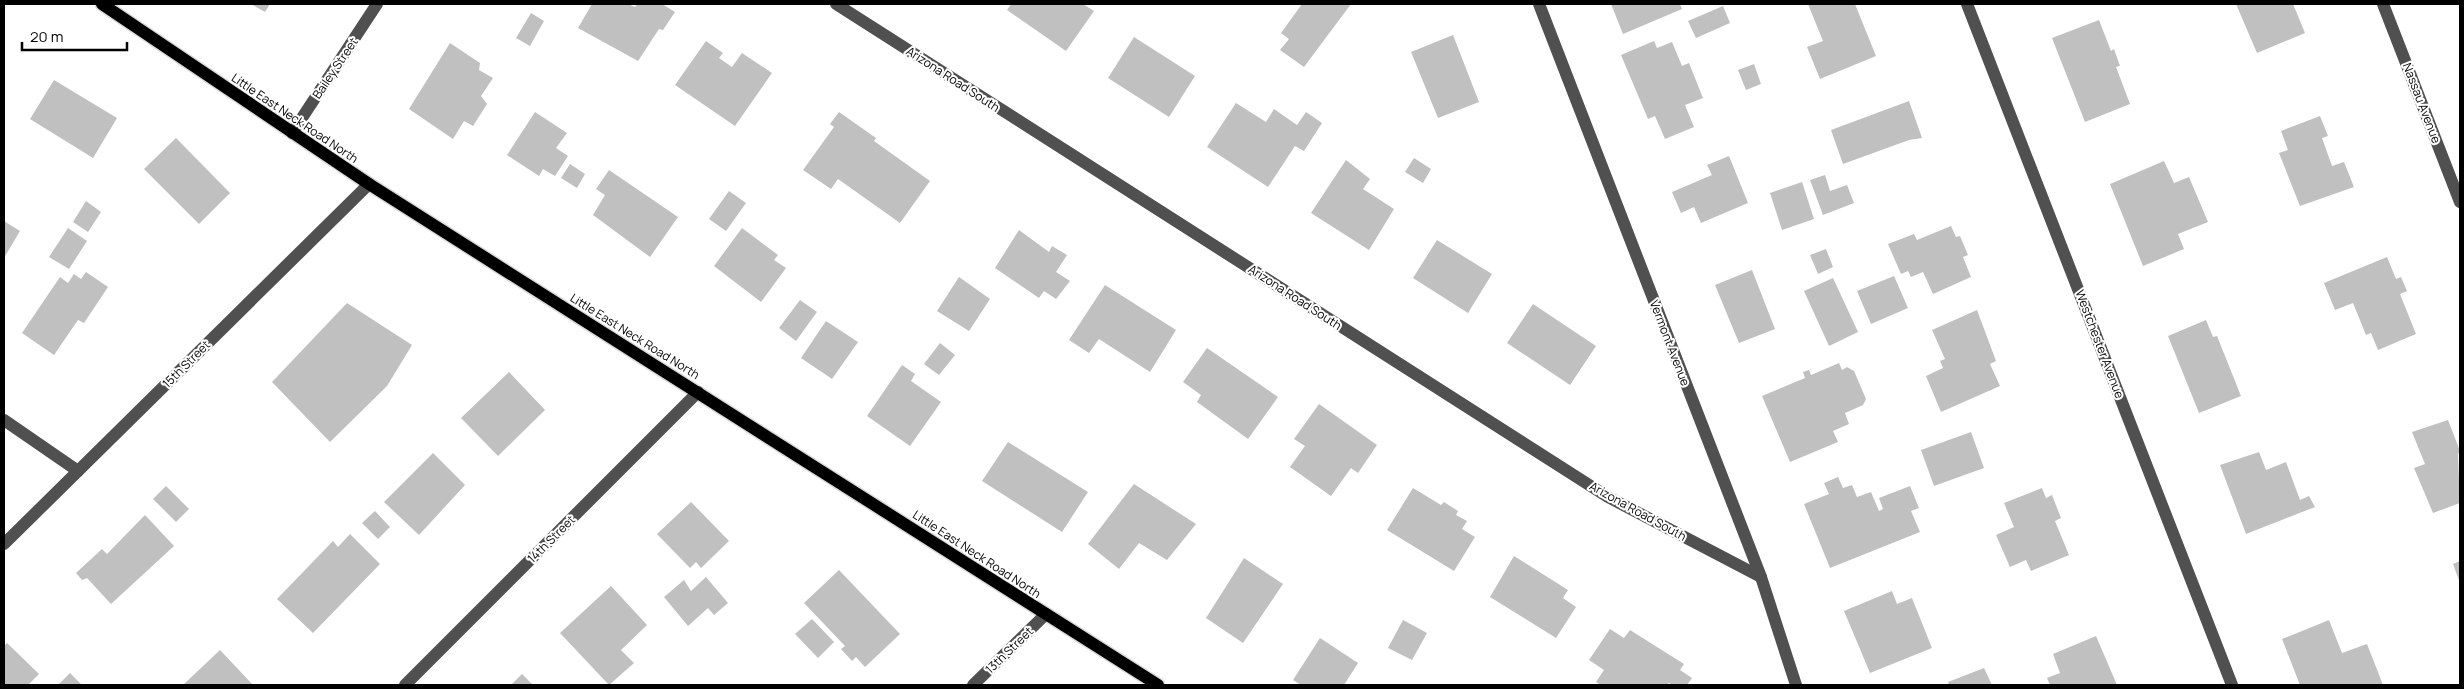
<svg xmlns="http://www.w3.org/2000/svg" width="2464" height="689" font-family="Manrope,sans-serif">
  <style>
    .building { fill: #c0c0c0 }
    .lines { fill: none; stroke-linecap: round; stroke-linejoin: round }
    .major-casing { stroke: #dbdbdb; stroke-width: 15 }
    .minor { stroke: #505050; stroke-width: 12 }
    .major { stroke: #000; stroke-width: 12 }
    .labels { text-anchor: middle; dominant-baseline: central; stroke-width: 4; stroke-linejoin: round; paint-order: stroke }
    .street-label { font-size: 12px; fill: #000; stroke: #fff }
  </style>
  <rect width="100%" height="100%" fill="#fff"/>
  <!-- building -->
  <g class="building">
    <path d="M 251,4 L 270,4 L 265,12 Z"/>
    <path d="M 592,4 L 628,4 L 635,7 L 637,4 L 662,4 L 675,12 L 663,30 L 659,29 L 638,61 L 578,28 Z"/>
    <path d="M 1011,4 L 1083,4 L 1094,11 L 1066,51 L 1007,10 Z"/>
    <path d="M 1302,4 L 1351,4 L 1304,67 L 1280,50 L 1289,39 L 1281,33 Z"/>
    <path d="M 1611,4 L 1680,4 L 1682,9 L 1623,34 Z"/>
    <path d="M 1808,4 L 1855,4 L 1876,56 L 1820,79 L 1807,47 L 1823,41 Z"/>
    <path d="M 2236,4 L 2293,4 L 2305,33 L 2257,53 Z"/>
    <path d="M 1723,6 L 1730,23 L 1696,38 L 1688,21 Z"/>
    <path d="M 531,13 L 544,21 L 530,46 L 516,38 Z"/>
    <path d="M 2099,20 L 2111,51 L 2114,49 L 2120,66 L 2116,67 L 2130,104 L 2085,122 L 2052,38 Z"/>
    <path d="M 1453,35 L 1479,102 L 1438,118 L 1411,52 Z"/>
    <path d="M 1134,37 L 1195,76 L 1169,117 L 1108,78 Z"/>
    <path d="M 706,41 L 723,53 L 719,58 L 732,67 L 742,53 L 772,73 L 735,126 L 675,85 Z"/>
    <path d="M 1654,41 L 1657,48 L 1672,42 L 1682,66 L 1689,63 L 1703,98 L 1685,105 L 1694,127 L 1665,139 L 1655,116 L 1648,119 L 1621,55 Z"/>
    <path d="M 450,43 L 480,63 L 479,70 L 493,78 L 481,96 L 487,104 L 473,126 L 464,121 L 453,139 L 409,109 Z"/>
    <path d="M 1754,64 L 1761,84 L 1746,90 L 1738,70 Z"/>
    <path d="M 54,80 L 117,118 L 93,158 L 30,119 Z"/>
    <path d="M 1909,101 L 1922,138 L 1909,140 L 1843,164 L 1831,130 Z"/>
    <path d="M 1236,103 L 1266,122 L 1274,109 L 1297,125 L 1306,112 L 1322,123 L 1304,151 L 1295,146 L 1268,187 L 1207,147 Z"/>
    <path d="M 535,112 L 567,133 L 556,148 L 568,156 L 555,176 L 543,169 L 539,176 L 507,155 Z"/>
    <path d="M 839,112 L 876,138 L 874,141 L 930,181 L 900,223 L 838,179 L 831,189 L 803,170 L 834,127 L 830,124 Z"/>
    <path d="M 2320,116 L 2328,136 L 2322,138 L 2332,166 L 2344,162 L 2354,187 L 2300,206 L 2279,153 L 2288,150 L 2281,131 Z"/>
    <path d="M 176,138 L 230,193 L 199,224 L 144,169 Z"/>
    <path d="M 1729,156 L 1748,203 L 1701,223 L 1694,207 L 1681,213 L 1672,192 L 1712,175 L 1707,165 Z"/>
    <path d="M 1414,158 L 1431,169 L 1423,183 L 1405,172 Z"/>
    <path d="M 1346,160 L 1370,179 L 1363,189 L 1394,209 L 1369,250 L 1311,213 Z"/>
    <path d="M 2164,161 L 2174,183 L 2189,177 L 2208,222 L 2178,234 L 2184,249 L 2143,266 L 2110,184 Z"/>
    <path d="M 570,164 L 585,174 L 577,188 L 561,178 Z"/>
    <path d="M 609,170 L 678,217 L 650,257 L 593,215 L 605,195 L 596,189 Z"/>
    <path d="M 1825,175 L 1830,191 L 1847,185 L 1854,203 L 1823,215 L 1810,180 Z"/>
    <path d="M 1802,182 L 1814,219 L 1782,230 L 1770,193 Z"/>
    <path d="M 729,191 L 746,203 L 726,231 L 709,219 Z"/>
    <path d="M 86,201 L 101,212 L 88,232 L 73,222 Z"/>
    <path d="M 4,221 L 20,231 L 4,258 Z"/>
    <path d="M 1951,226 L 1956,237 L 1960,236 L 1968,255 L 1963,257 L 1971,277 L 1933,294 L 1923,272 L 1911,277 L 1908,271 L 1901,274 L 1888,244 L 1914,234 L 1917,240 Z"/>
    <path d="M 68,228 L 87,241 L 69,269 L 49,257 Z"/>
    <path d="M 742,228 L 778,255 L 774,260 L 786,268 L 761,302 L 714,266 Z"/>
    <path d="M 1019,230 L 1049,252 L 1052,246 L 1067,255 L 1056,272 L 1070,281 L 1056,299 L 1044,291 L 1039,298 L 995,268 Z"/>
    <path d="M 1437,240 L 1492,274 L 1468,313 L 1413,278 Z"/>
    <path d="M 1826,249 L 1833,267 L 1818,274 L 1810,255 Z"/>
    <path d="M 2387,257 L 2396,279 L 2401,277 L 2407,291 L 2400,294 L 2416,334 L 2378,350 L 2371,333 L 2366,335 L 2353,303 L 2335,310 L 2324,283 Z"/>
    <path d="M 1752,270 L 1775,329 L 1739,343 L 1715,285 Z"/>
    <path d="M 86,272 L 108,287 L 84,323 L 78,320 L 54,355 L 22,333 L 60,277 L 68,283 L 74,274 L 81,279 Z"/>
    <path d="M 1894,276 L 1908,308 L 1871,324 L 1857,291 Z"/>
    <path d="M 959,277 L 990,299 L 969,331 L 937,311 Z"/>
    <path d="M 1833,278 L 1858,332 L 1829,346 L 1804,291 Z"/>
    <path d="M 1105,285 L 1176,330 L 1150,372 L 1099,339 L 1089,353 L 1069,340 Z"/>
    <path d="M 800,300 L 817,312 L 796,341 L 779,328 Z"/>
    <path d="M 347,303 L 412,345 L 387,386 L 330,442 L 272,382 Z"/>
    <path d="M 1533,304 L 1596,346 L 1570,385 L 1507,343 Z"/>
    <path d="M 1977,310 L 1996,361 L 1990,364 L 2000,386 L 1941,412 L 1926,376 L 1943,368 L 1940,361 L 1945,359 L 1932,330 Z"/>
    <path d="M 2206,320 L 2213,337 L 2217,336 L 2241,396 L 2199,413 L 2168,336 Z"/>
    <path d="M 826,321 L 858,342 L 832,379 L 801,358 Z"/>
    <path d="M 940,343 L 955,355 L 939,375 L 924,364 Z"/>
    <path d="M 1207,348 L 1278,397 L 1248,439 L 1197,402 L 1201,395 L 1183,382 Z"/>
    <path d="M 1839,363 L 1842,370 L 1847,367 L 1854,371 L 1866,399 L 1863,405 L 1845,413 L 1849,424 L 1833,431 L 1838,442 L 1790,462 L 1762,396 L 1805,378 L 1803,372 L 1809,370 L 1811,375 Z"/>
    <path d="M 902,365 L 915,374 L 911,381 L 941,402 L 910,446 L 867,416 Z"/>
    <path d="M 509,372 L 545,410 L 498,456 L 461,418 Z"/>
    <path d="M 1319,404 L 1377,445 L 1358,473 L 1351,468 L 1331,496 L 1290,467 L 1305,446 L 1294,439 Z"/>
    <path d="M 2448,420 L 2460,451 L 2458,454 L 2460,503 L 2433,513 L 2414,468 L 2425,464 L 2412,432 Z"/>
    <path d="M 1971,432 L 1984,468 L 1934,486 L 1921,450 Z"/>
    <path d="M 1008,442 L 1088,492 L 1062,532 L 982,481 Z"/>
    <path d="M 2259,452 L 2266,470 L 2286,462 L 2300,500 L 2309,496 L 2315,507 L 2246,534 L 2220,465 Z"/>
    <path d="M 433,453 L 465,485 L 419,535 L 384,502 Z"/>
    <path d="M 1838,477 L 1843,488 L 1852,485 L 1857,497 L 1871,492 L 1879,511 L 1883,509 L 1879,498 L 1910,486 L 1919,508 L 1911,511 L 1920,532 L 1830,568 L 1804,504 L 1829,494 L 1824,483 Z"/>
    <path d="M 1134,484 L 1196,524 L 1167,560 L 1139,543 L 1119,569 L 1088,544 Z"/>
    <path d="M 166,486 L 189,509 L 176,522 L 153,499 Z"/>
    <path d="M 1413,488 L 1441,505 L 1444,502 L 1458,511 L 1456,515 L 1467,521 L 1462,529 L 1475,537 L 1454,571 L 1387,530 Z"/>
    <path d="M 2042,488 L 2046,498 L 2052,495 L 2061,518 L 2055,521 L 2069,555 L 2031,571 L 2026,560 L 2010,567 L 1996,535 L 2014,527 L 2004,503 Z"/>
    <path d="M 691,502 L 729,541 L 701,568 L 696,562 L 690,568 L 657,534 Z"/>
    <path d="M 375,511 L 390,527 L 378,539 L 362,523 Z"/>
    <path d="M 145,515 L 174,546 L 111,604 L 87,578 L 82,580 L 76,573 L 102,549 L 107,554 Z"/>
    <path d="M 350,534 L 380,564 L 313,633 L 277,599 L 333,541 L 338,547 Z"/>
    <path d="M 1514,556 L 1568,590 L 1563,598 L 1576,607 L 1556,638 L 1490,597 Z"/>
    <path d="M 1244,558 L 1283,584 L 1243,643 L 1206,618 Z"/>
    <path d="M 2460,561 L 2460,583 L 2453,564 Z"/>
    <path d="M 839,570 L 900,634 L 865,667 L 856,657 L 852,661 L 841,649 L 845,646 L 804,603 Z"/>
    <path d="M 706,577 L 728,603 L 714,615 L 708,608 L 688,626 L 664,597 L 684,580 L 691,591 Z"/>
    <path d="M 611,586 L 647,625 L 621,650 L 634,663 L 609,685 L 560,633 Z"/>
    <path d="M 1892,591 L 1897,604 L 1912,598 L 1932,648 L 1870,673 L 1844,611 Z"/>
    <path d="M 812,619 L 834,642 L 818,658 L 795,634 Z"/>
    <path d="M 1403,620 L 1427,633 L 1412,660 L 1388,648 Z"/>
    <path d="M 2329,620 L 2342,653 L 2367,644 L 2383,685 L 2300,685 L 2282,639 Z"/>
    <path d="M 1610,629 L 1624,638 L 1630,630 L 1684,664 L 1680,670 L 1692,678 L 1687,685 L 1672,685 L 1669,683 L 1667,685 L 1601,685 L 1596,682 L 1604,670 L 1589,660 Z"/>
    <path d="M 2096,636 L 2117,685 L 2050,685 L 2047,678 L 2060,673 L 2053,654 Z"/>
    <path d="M 1320,638 L 1358,663 L 1344,685 L 1301,685 L 1293,680 Z"/>
    <path d="M 7,643 L 39,674 L 28,685 L 4,685 L 4,646 Z"/>
    <path d="M 220,650 L 253,685 L 183,685 Z"/>
    <path d="M 1984,668 L 1992,685 L 1949,685 L 1948,682 Z"/>
    <path d="M 70,673 L 82,685 L 58,685 Z"/>
    <path d="M 522,674 L 533,685 L 511,685 Z"/>
  </g>
  <g class="lines">
    <defs>
      <path id="major" d="M 102,4 L 369,184 L 1158,685"/>
    </defs>
    <!-- major casing -->
    <use href="#major" class="major-casing"/>
    <!-- minor -->
    <g class="minor">
      <path d="M 836,4 L 1608,497 L 1761,577"/>
      <path d="M 1539,4 L 1761,577 L 1796,685"/>
      <path d="M 1967,4 L 2232,685"/>
      <path d="M 2383,4 L 2460,202"/>
      <path d="M 292,133 L 377,4"/>
      <path d="M 4,420 L 78,471"/>
      <path d="M 4,544 L 369,184"/>
      <path d="M 405,685 L 698,392"/>
      <path d="M 973,685 L 1046,614"/>
    </g>
    <!-- major -->
    <use href="#major" class="major"/>
  </g>
  <g class="labels">
    <!-- street labels -->
    <g class="street-label">
      <text transform="translate(335 68) rotate(-56)">Bailey Street</text>
      <text transform="translate(953 79) rotate(33)">Arizona Road South</text>
      <text transform="translate(2422 103) rotate(69)">Nassau Avenue</text>
      <text transform="translate(295 118) rotate(34)">Little East Neck Road North</text>
      <text transform="translate(1295 297) rotate(33)">Arizona Road South</text>
      <text transform="translate(635 336) rotate(32)">Little East Neck Road North</text>
      <text transform="translate(1670 343) rotate(69)">Vermont Avenue</text>
      <text transform="translate(2100 344) rotate(69)">Westchester Avenue</text>
      <text transform="translate(186 364) rotate(-45)">15th Street</text>
      <text transform="translate(1638 511) rotate(29)">Arizona Road South</text>
      <text transform="translate(551 539) rotate(-45)">14th Street</text>
      <text transform="translate(977 554) rotate(33)">Little East Neck Road North</text>
      <text transform="translate(1009 650) rotate(-44)">13th Street</text>
    </g>
  </g>
  <!-- border -->
  <rect width="2464" height="689" fill="none" stroke="#000000" stroke-width="10"/>
  <!-- scale -->
  <path d="M22 42v8h105v-8" fill="none" stroke="#000000" stroke-width="2.5"/>
  <text x="30" y="42" font-size="15" fill="#000000" stroke="#ffffff" stroke-width="4" paint-order="stroke">20 m</text>
</svg>
